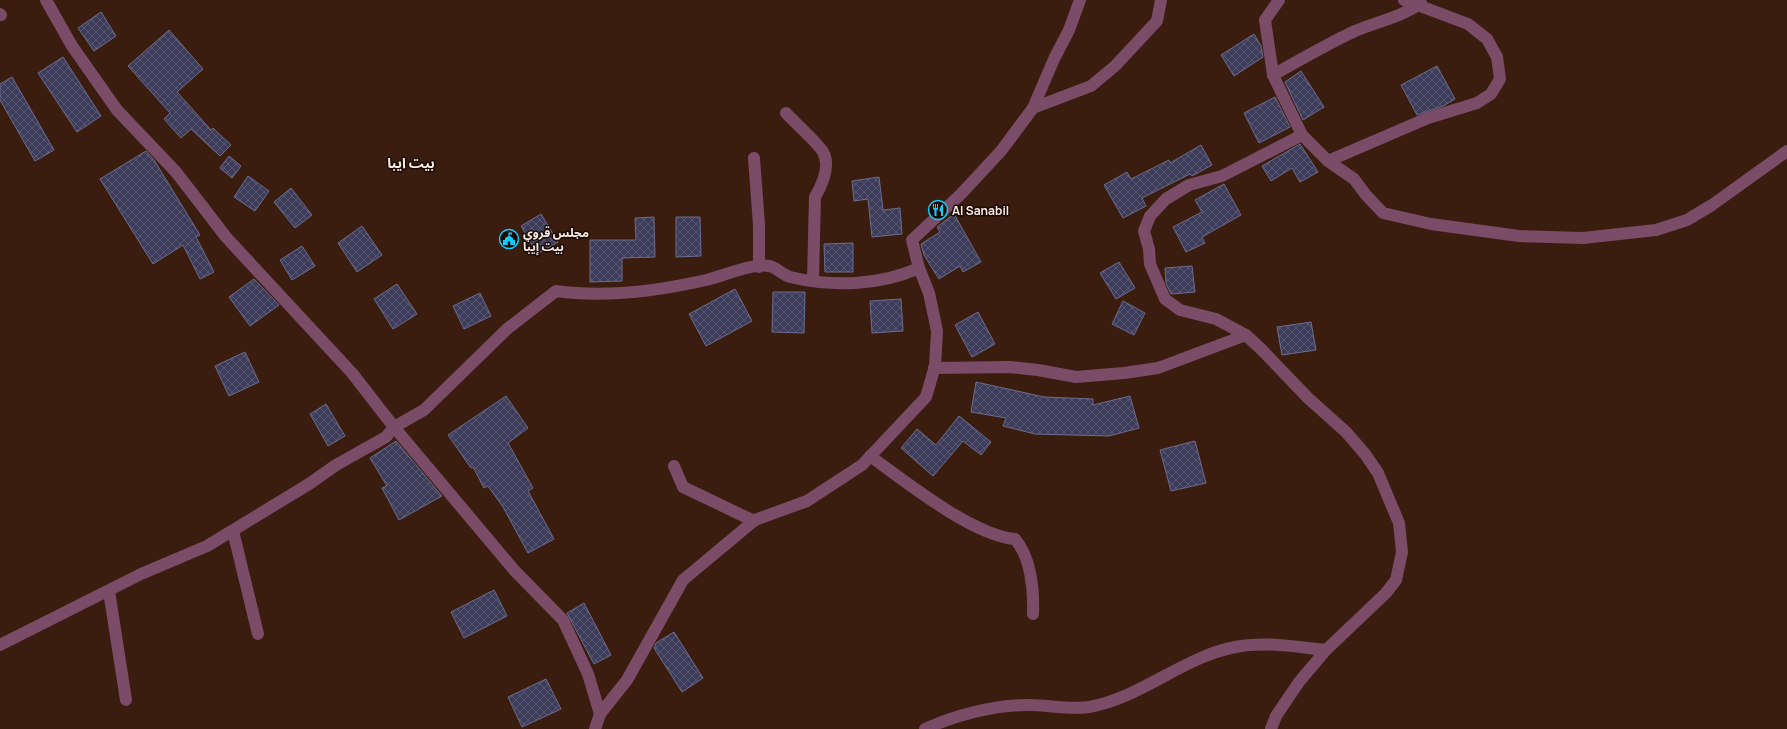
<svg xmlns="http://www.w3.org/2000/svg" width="1787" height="729" font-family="Manrope,'Noto Sans Arabic',sans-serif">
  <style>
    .building { fill: url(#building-cross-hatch); stroke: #6c6d8e }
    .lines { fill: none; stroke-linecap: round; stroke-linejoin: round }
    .street { stroke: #7a4c67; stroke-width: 12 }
    .labels { text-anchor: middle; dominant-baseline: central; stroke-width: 3; stroke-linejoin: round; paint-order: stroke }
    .poi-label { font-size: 12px; font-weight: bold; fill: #fcebe4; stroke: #180b06; text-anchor: start }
    .quarter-label { font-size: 14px; font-weight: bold; fill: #fcebe4; stroke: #180b06 }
  </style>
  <defs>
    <pattern id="building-cross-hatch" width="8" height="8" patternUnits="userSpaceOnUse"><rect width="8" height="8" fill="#3c3b5a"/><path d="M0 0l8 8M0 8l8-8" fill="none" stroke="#595872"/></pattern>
  </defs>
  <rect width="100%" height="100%" fill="#3a1d0f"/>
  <!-- building -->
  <g class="building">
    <path d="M 101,12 L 116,36 L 94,51 L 78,28 Z"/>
    <path d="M 169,30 L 203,69 L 177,92 L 211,130 L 213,128 L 231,145 L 220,156 L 191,129 L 181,138 L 164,119 L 170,113 L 128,66 Z"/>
    <path d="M 1254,34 L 1261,46 L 1263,57 L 1234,76 L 1221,55 Z"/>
    <path d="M 63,57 L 101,116 L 77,132 L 38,73 Z"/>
    <path d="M 1437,66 L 1455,99 L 1443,106 L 1417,115 L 1401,85 Z"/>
    <path d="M 1301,71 L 1324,107 L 1303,120 L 1285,82 Z"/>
    <path d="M 12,77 L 54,150 L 35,161 L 0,100 L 0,84 Z"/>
    <path d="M 1275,97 L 1290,127 L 1259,143 L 1244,113 Z"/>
    <path d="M 1300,144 L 1318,172 L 1300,182 L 1292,168 L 1271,181 L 1262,166 Z"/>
    <path d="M 1201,145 L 1212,165 L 1192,176 L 1190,174 L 1142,198 L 1146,206 L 1123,218 L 1104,185 L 1127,172 L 1131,179 L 1169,160 L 1170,163 Z"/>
    <path d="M 146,151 L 154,160 L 200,235 L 196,237 L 214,272 L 200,279 L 183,245 L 153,264 L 100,179 Z"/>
    <path d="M 229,156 L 241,166 L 232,178 L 220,168 Z"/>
    <path d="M 248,176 L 269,191 L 255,211 L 234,197 Z"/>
    <path d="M 879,177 L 883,210 L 900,208 L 902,234 L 872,237 L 868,199 L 854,201 L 852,181 Z"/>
    <path d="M 1224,184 L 1241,215 L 1202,237 L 1205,243 L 1186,252 L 1173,227 L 1202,212 L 1195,200 Z"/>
    <path d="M 291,188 L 312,215 L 295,228 L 274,202 Z"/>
    <path d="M 541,214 L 558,242 L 537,254 L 521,226 Z"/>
    <path d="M 954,214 L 981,262 L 963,272 L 960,266 L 939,279 L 924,255 L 921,244 L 940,232 L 937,227 Z"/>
    <path d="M 654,217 L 655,257 L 622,258 L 622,281 L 590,282 L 590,240 L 636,240 L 635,218 Z"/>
    <path d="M 676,217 L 700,217 L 701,256 L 676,257 Z"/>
    <path d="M 362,226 L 382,255 L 357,272 L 338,243 Z"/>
    <path d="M 853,243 L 853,272 L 825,272 L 824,244 Z"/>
    <path d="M 302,246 L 315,266 L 292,280 L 280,260 Z"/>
    <path d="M 1119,262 L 1135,288 L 1116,299 L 1100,273 Z"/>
    <path d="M 1192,266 L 1195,292 L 1171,294 L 1166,283 L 1165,268 Z"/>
    <path d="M 254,279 L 279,305 L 250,326 L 229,297 Z"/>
    <path d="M 397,284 L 417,314 L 393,329 L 374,299 Z"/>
    <path d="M 735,289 L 752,321 L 706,346 L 689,314 Z"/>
    <path d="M 773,292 L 805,292 L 804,333 L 772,332 Z"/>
    <path d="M 480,293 L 491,316 L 464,329 L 453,306 Z"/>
    <path d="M 901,299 L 903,331 L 872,333 L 870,301 Z"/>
    <path d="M 1123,301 L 1145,313 L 1134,335 L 1112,324 Z"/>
    <path d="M 978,312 L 995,344 L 972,357 L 955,325 Z"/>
    <path d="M 1311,322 L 1316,350 L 1282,355 L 1277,327 Z"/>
    <path d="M 245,352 L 259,382 L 229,396 L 215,366 Z"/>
    <path d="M 976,382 L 1044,397 L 1093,399 L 1093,405 L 1130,396 L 1139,428 L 1109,436 L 1035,434 L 1003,426 L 1006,418 L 971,412 Z"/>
    <path d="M 506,396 L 528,428 L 508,443 L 533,488 L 528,491 L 554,539 L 528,553 L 503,507 L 488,486 L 484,488 L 473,467 L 471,468 L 448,435 Z"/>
    <path d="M 326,404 L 345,436 L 328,446 L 310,414 Z"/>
    <path d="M 959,416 L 991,442 L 981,455 L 963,441 L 933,476 L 901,448 L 917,429 L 936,445 Z"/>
    <path d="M 396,441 L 442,496 L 399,520 L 382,488 L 387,486 L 370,458 Z"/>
    <path d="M 1195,441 L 1206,483 L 1171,491 L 1160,450 Z"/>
    <path d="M 494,590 L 507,616 L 464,638 L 451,612 Z"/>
    <path d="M 584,603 L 611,655 L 594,664 L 567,613 Z"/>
    <path d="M 674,632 L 703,678 L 682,692 L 654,648 L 656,643 Z"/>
    <path d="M 546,679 L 561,709 L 522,727 L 508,697 Z"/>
  </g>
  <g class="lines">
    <!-- street -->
    <g class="street">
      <path d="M 46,0 L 72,46 L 117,110 L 176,172 L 226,237 L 352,373 L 394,427 L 514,570 L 563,620 L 588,674 L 600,714 L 595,729"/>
      <path d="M 1279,0 L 1265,20 L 1273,75 L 1302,135 L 1328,161 L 1354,179 L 1366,195 L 1383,213 L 1431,224 L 1519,236 L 1583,238 L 1656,230 L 1687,220 L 1712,205 L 1787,151"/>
      <path d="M 0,14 L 1,15"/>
      <path d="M 1273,75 C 1300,60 1327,44 1355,31 C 1376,22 1402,17 1421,3"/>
      <path d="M 1033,108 L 1091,86 L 1115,66 L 1157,21 L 1161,0"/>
      <path d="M 786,113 C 794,122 819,144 823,152 C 831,166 822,185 815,197 L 813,280"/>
      <path d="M 754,158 L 759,225 L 759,267"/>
      <path d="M 1328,161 L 1428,118 L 1477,103 L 1491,94 L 1500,79 L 1497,57 L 1487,39 L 1468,24 L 1404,0"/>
      <path d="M 934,368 L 1010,367 L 1038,370 L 1076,377 L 1124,373 L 1158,368 L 1246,335"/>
      <path d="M 870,456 C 906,482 972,535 1015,539 C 1031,557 1034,591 1033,614"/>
      <path d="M 674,466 L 683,487 L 754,521"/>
      <path d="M 233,531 L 258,634"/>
      <path d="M 109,591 L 126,700"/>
      <path d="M 0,645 L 141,574 L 207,546 L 309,484 L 336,465 L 386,437 L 394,427 L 424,410 L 507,329 L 556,291 C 606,298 658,291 706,280 C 723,276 753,263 769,266 C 776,267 783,275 790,277 C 832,287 879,286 919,268"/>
      <path d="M 600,714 L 627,680 L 683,580 L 755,520 L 807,501 L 862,465 L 926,397 L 935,366 L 937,331 L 929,293 L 919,268 L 912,240 L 961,194 L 1001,151 L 1033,108 L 1054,59 L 1069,30 L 1080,0"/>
      <path d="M 925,729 C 955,715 995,705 1028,705 C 1049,705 1068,710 1089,707 C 1141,698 1183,657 1235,647 C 1264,641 1296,647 1326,650"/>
      <path d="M 1271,729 L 1276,716 L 1299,682 L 1326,650 L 1386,593 L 1396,580 L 1402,552 L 1399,523 L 1378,473 L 1365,454 L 1346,432 L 1308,398 L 1262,350 L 1246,335 L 1216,319 L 1180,310 L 1165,299 L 1150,264 L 1149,249 L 1144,231 L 1150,216 L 1166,199 L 1189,185 L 1222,176 L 1302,135"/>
    </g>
  </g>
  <!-- icons -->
  <defs>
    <symbol id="restaurant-ring" viewBox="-11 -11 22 22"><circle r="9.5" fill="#180b06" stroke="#14cafb" stroke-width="1.5"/><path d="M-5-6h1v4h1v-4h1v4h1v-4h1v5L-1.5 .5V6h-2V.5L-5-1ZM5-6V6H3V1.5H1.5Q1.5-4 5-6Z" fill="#14cafb"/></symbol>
    <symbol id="civic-ring" viewBox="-11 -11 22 22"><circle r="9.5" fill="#180b06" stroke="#14cafb" stroke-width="1.5"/><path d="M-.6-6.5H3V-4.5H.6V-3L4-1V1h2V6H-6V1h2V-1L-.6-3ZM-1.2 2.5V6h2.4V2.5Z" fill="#14cafb"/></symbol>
  </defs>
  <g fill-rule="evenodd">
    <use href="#restaurant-ring" x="927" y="199" width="22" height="22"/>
    <use href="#civic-ring" x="498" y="228" width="22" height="22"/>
  </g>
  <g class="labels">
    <!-- poi labels -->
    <g class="poi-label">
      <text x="952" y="210">Al Sanabil</text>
      <text x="523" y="232">مجلس قروي<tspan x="523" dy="14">بيت إيبا</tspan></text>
    </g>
    <!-- quarter labels -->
    <g class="quarter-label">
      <text x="411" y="162">بيت ايبا</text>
    </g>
  </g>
</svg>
